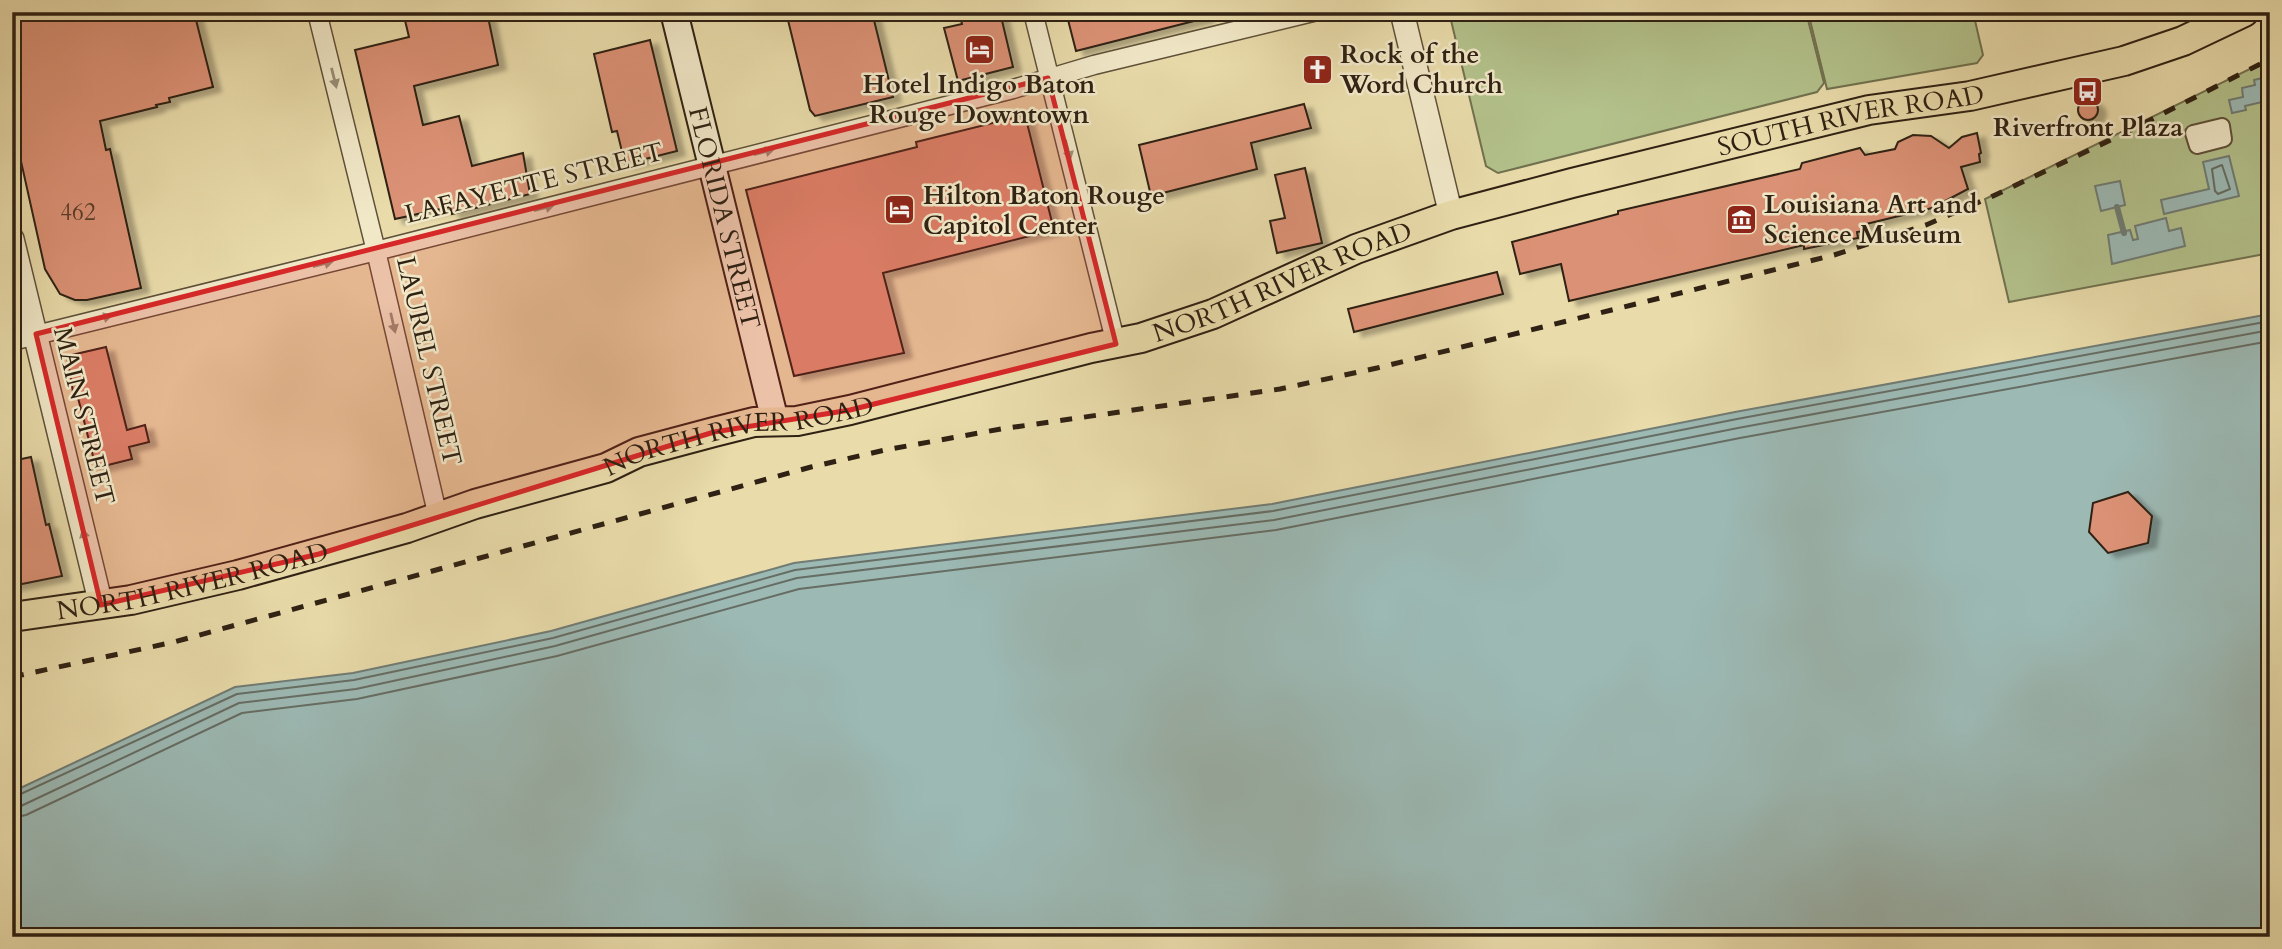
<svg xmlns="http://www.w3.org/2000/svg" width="2282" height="949" font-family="Cardo,serif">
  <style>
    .green { fill: #b3c18b; stroke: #71714f; stroke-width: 2 }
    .water { fill: #9cb9b4; stroke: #707c74; stroke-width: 2 }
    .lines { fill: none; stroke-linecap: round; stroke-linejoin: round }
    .shore { stroke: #666d64; stroke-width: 2 }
    .stream { stroke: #707c74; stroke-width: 6 }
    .building { fill: #db9174; stroke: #2f2113; stroke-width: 2; filter: url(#shadow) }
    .pedestrian-casing { stroke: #5e5039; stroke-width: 18 }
    .minor-casing { stroke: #5e5039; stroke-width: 21 }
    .tertiary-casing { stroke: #5e5039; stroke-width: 26 }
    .secondary-casing { stroke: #2f2113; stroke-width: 30 }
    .primary-casing { stroke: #2f2113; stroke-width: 32 }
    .pedestrian { stroke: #f1e8c8; stroke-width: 14 }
    .minor { stroke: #f1e8c8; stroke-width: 18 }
    .tertiary { stroke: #f1e8c8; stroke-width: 23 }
    .secondary { stroke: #f1e8c8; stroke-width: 26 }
    .primary { stroke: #e9dbaa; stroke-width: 28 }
    .rail { stroke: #2f2113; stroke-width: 5; stroke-dasharray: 12 12; stroke-linecap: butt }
    .oneway { fill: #9a8e77 }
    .marked { fill: #d62828; fill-opacity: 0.2; stroke: #d62828; stroke-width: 5; stroke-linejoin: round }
    .labels { text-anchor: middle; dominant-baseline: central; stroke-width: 5; stroke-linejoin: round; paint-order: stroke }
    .number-label { font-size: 23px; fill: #5a3d2b }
    .poi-label { font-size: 26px; font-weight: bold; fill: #2f2113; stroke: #f1e8c8; text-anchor: start }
    .street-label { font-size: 26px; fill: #2f2113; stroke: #f1e8c8 }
  </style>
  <defs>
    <filter id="shadow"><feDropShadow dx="8" dy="4.5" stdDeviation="2" flood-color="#0004"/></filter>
  </defs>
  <rect width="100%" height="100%" fill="#e9dbaa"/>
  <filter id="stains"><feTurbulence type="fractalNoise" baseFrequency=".00286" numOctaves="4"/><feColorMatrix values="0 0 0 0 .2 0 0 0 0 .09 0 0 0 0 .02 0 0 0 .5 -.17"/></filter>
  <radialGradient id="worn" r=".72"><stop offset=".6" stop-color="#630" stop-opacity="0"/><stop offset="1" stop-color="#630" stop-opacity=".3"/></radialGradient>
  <!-- green -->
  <g class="green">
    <path d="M 1449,12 L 1806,12 L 1824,83 L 1817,92 L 1498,173 L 1486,166 Z"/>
    <path d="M 1808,12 L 1973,12 L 1983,55 L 1977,63 L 1827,89 Z"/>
    <path d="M 2270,59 L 2270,253 L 2009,302 L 1985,199 Z"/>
  </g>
  <!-- water -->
  <g class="water">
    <path d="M 2270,76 L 2270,102 L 2266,101 L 2245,106 L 2246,110 L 2232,113 L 2229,100 L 2243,97 L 2242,88 L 2255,85 L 2254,80 Z"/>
    <path d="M 2229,156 L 2239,196 L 2164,214 L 2161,200 L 2209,189 L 2203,162 Z"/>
    <path d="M 2120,181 L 2125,205 L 2101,211 L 2095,186 Z"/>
    <path d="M 2166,218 L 2169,231 L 2181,228 L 2185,246 L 2112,264 L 2108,235 L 2130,230 L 2133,240 L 2138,239 L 2135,226 Z"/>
    <path d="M 2270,314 L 2270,937 L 12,937 L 12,792 L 235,687 L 353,673 L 551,631 L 794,563 L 1272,504 L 1735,412 Z"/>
  </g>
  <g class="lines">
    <!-- shore -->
    <g class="shore">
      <path d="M 2222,165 L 2230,189 L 2218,194 L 2215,191 L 2212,169 Z"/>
      <path d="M 12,798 L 237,694 L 354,680 L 553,638 L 795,570 L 1273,511 L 1737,419 L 2270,321"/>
      <path d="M 12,807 L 21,806 L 239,703 L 356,689 L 555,646 L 797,578 L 1274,520 L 1738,428 L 2270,330"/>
      <path d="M 12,818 L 26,815 L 242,713 L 357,699 L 557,656 L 799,589 L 1276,530 L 1740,438 L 2270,341"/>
    </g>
    <!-- stream -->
    <path class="stream" d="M 2117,207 L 2124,233"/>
  </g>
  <!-- building -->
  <g class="building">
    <path d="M 47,12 L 194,12 L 213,87 L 169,98 L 170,102 L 156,105 L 157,107 L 100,121 L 106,150 L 110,149 L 141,288 L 87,300 L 75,300 L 60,294 L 45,269 L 12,121 L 12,21 Z"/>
    <path d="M 403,12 L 487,12 L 498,65 L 414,86 L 423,125 L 459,116 L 472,166 L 523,153 L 530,194 L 452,214 L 450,207 L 395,219 L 355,50 L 409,37 Z"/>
    <path d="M 786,12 L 872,12 L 893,97 L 815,116 L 810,110 Z"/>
    <path d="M 959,12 L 1000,12 L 1013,67 L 958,81 L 944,28 L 962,24 Z"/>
    <path d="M 1066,12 L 1205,12 L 1206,18 L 1076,51 Z"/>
    <path d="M 650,40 L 677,151 L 625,164 L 617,131 L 612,132 L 594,54 Z"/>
    <circle cx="2088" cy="110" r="10"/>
    <path d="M 1304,104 L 1311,128 L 1251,143 L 1257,169 L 1151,196 L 1139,145 Z"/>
    <path d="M 1025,115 L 1054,230 L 883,273 L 904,353 L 794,376 L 746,190 L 917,147 L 916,142 Z"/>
    <path d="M 1977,133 L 1981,153 L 1979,154 L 1980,162 L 1961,167 L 1968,189 L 1932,208 L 1862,225 L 1864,231 L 1857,232 L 1858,238 L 1804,249 L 1804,245 L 1569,301 L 1561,264 L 1520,274 L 1512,242 L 1618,214 L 1618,211 L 1800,169 L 1802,163 L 1860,148 L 1865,155 L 1895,149 L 1898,142 L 1913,135 L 1931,136 L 1949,148 L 1962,137 Z"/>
    <path d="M 1305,168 L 1322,243 L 1277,253 L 1270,221 L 1285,218 L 1275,175 Z"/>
    <path d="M 1497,272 L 1503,294 L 1354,332 L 1348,309 Z"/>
    <path d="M 106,347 L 127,430 L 145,425 L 149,442 L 129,447 L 132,459 L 96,468 L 81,409 L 76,391 L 73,392 L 67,356 Z"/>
    <path d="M 31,457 L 46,525 L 49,524 L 62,576 L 12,586 L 12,461 Z"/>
    <path d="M 2128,492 L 2152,516 L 2148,543 L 2108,553 L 2089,532 L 2093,503 Z"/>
  </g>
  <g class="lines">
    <defs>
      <path id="pedestrian" d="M 2222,126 L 2224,139 L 2197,146 L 2193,133 Z"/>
      <g id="minor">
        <path d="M 317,12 L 376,251 L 438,517"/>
        <path d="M 1033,12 L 1116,344"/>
        <path d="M 12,341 L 376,251 L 1013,89 L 1094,65 L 1313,12"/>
      </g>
      <g id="tertiary">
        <path d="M 1402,12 L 1451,215"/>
        <path d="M 12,239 L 101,605"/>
      </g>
      <g id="secondary">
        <path id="s1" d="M 674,12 L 775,421"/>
      </g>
      <g id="primary">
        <path id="s2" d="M 12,617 L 131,600 L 238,575 L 407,528 L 475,504 L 606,468 L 639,452 L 714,432 L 754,422 L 797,421 L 850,410 L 1091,348 L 1141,338 L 1213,314 L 1356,249 L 1451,215 L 1572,183 L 1869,110 L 1970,96 L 2124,61 L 2183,41 L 2244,12"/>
      </g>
    </defs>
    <!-- pedestrian casing -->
    <use href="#pedestrian" class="pedestrian-casing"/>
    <!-- minor casing -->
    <use href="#minor" class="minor-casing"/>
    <!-- tertiary casing -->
    <use href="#tertiary" class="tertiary-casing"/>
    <!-- secondary casing -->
    <use href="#secondary" class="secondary-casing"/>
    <!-- primary casing -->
    <use href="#primary" class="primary-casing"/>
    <!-- pedestrian -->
    <use href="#pedestrian" class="pedestrian"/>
    <!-- minor -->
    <use href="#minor" class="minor"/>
    <!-- tertiary -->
    <use href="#tertiary" class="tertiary"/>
    <!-- secondary -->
    <use href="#secondary" class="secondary"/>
    <!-- primary -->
    <use href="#primary" class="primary"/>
    <!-- rail -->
    <path class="rail" d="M 12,677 L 174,642 L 811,467 L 885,450 L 1001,429 L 1280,389 L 1377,368 L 1834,255 L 1926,225 L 1991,197 L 2123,134 L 2270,59"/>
  </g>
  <!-- one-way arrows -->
  <defs><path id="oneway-solid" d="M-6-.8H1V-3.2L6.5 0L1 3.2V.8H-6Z" transform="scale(1.75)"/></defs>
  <g class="oneway">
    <use href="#oneway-solid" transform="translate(334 78) rotate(76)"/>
    <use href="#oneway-solid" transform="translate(1068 150) rotate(76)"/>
    <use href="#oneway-solid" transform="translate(764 152) rotate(-14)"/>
    <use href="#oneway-solid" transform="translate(544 208) rotate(-15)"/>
    <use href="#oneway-solid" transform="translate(323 264) rotate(-14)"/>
    <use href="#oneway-solid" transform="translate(102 318) rotate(-14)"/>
    <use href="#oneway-solid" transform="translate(393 323) rotate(77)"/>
    <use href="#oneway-solid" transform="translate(85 539) rotate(-104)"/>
  </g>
  <!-- marked area -->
  <path class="marked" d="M 1048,78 L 1116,344 L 850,410 L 714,432 L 319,554 L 101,605 L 36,334 Z"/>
  <!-- icons -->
  <defs>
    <symbol id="hotel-square" viewBox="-11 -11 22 22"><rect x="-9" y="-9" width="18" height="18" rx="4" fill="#8f2418" stroke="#f1e8c8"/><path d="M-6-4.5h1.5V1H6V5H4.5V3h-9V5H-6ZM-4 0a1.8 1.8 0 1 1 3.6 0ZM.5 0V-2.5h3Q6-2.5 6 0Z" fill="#fff"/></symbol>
    <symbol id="church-square" viewBox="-11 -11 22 22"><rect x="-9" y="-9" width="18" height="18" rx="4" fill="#8f2418" stroke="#f1e8c8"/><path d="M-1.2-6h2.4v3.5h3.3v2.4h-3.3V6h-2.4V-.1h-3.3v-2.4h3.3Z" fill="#fff"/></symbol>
    <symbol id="bus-square" viewBox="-11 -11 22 22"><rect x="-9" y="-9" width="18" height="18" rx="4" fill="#8f2418" stroke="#f1e8c8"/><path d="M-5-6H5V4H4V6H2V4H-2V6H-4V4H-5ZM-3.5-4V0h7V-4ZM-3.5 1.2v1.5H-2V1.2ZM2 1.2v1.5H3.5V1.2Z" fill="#fff"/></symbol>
    <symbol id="museum-square" viewBox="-11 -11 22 22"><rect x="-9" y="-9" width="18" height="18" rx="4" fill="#8f2418" stroke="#f1e8c8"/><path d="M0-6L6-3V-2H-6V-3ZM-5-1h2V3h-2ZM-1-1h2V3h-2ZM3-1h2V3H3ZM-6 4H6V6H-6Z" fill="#fff"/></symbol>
  </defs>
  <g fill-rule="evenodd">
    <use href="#hotel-square" x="962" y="32" width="35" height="35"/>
    <use href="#church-square" x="1300" y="52" width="35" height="35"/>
    <use href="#bus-square" x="2070" y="74" width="35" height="35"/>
    <use href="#hotel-square" x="882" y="192" width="35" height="35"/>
    <use href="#museum-square" x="1724" y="202" width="35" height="35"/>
  </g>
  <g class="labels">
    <!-- number labels -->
    <g class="number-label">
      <text x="78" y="212">462</text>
    </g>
    <!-- poi labels -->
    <g class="poi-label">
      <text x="1340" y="54">Rock of the<tspan x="1340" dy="30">Word Church</tspan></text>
      <text x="979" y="84" text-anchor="middle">Hotel Indigo Baton<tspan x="979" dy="30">Rouge Downtown</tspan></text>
      <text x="2088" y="127" text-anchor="middle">Riverfront Plaza</text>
      <text x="923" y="195">Hilton Baton Rouge<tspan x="923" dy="30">Capitol Center</tspan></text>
      <text x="1764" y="204">Louisiana Art and<tspan x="1764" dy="30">Science Museum</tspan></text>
    </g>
    <!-- street labels -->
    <g class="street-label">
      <text stroke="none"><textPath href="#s2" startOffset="1911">SOUTH RIVER ROAD</textPath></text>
      <text transform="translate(534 183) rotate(-14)">LAFAYETTE STREET</text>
      <text stroke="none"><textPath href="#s1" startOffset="212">FLORIDA STREET</textPath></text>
      <text stroke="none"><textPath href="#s2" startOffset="1318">NORTH RIVER ROAD</textPath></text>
      <text transform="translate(429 361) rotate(77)">LAUREL STREET</text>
      <text transform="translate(84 416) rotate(76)">MAIN STREET</text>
      <text stroke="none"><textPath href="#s2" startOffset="751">NORTH RIVER ROAD</textPath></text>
      <text stroke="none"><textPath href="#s2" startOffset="184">NORTH RIVER ROAD</textPath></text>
    </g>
  </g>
  <!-- margin -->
  <rect width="2282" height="949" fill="none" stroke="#e9dbaa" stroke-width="42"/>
  <rect x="14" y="14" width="2254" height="921" fill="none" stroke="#2f2113" stroke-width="3.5"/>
  <rect x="21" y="21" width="2240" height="907" fill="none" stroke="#2f2113" stroke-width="2"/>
  <rect width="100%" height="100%" filter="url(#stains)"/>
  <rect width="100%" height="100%" fill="url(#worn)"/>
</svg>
